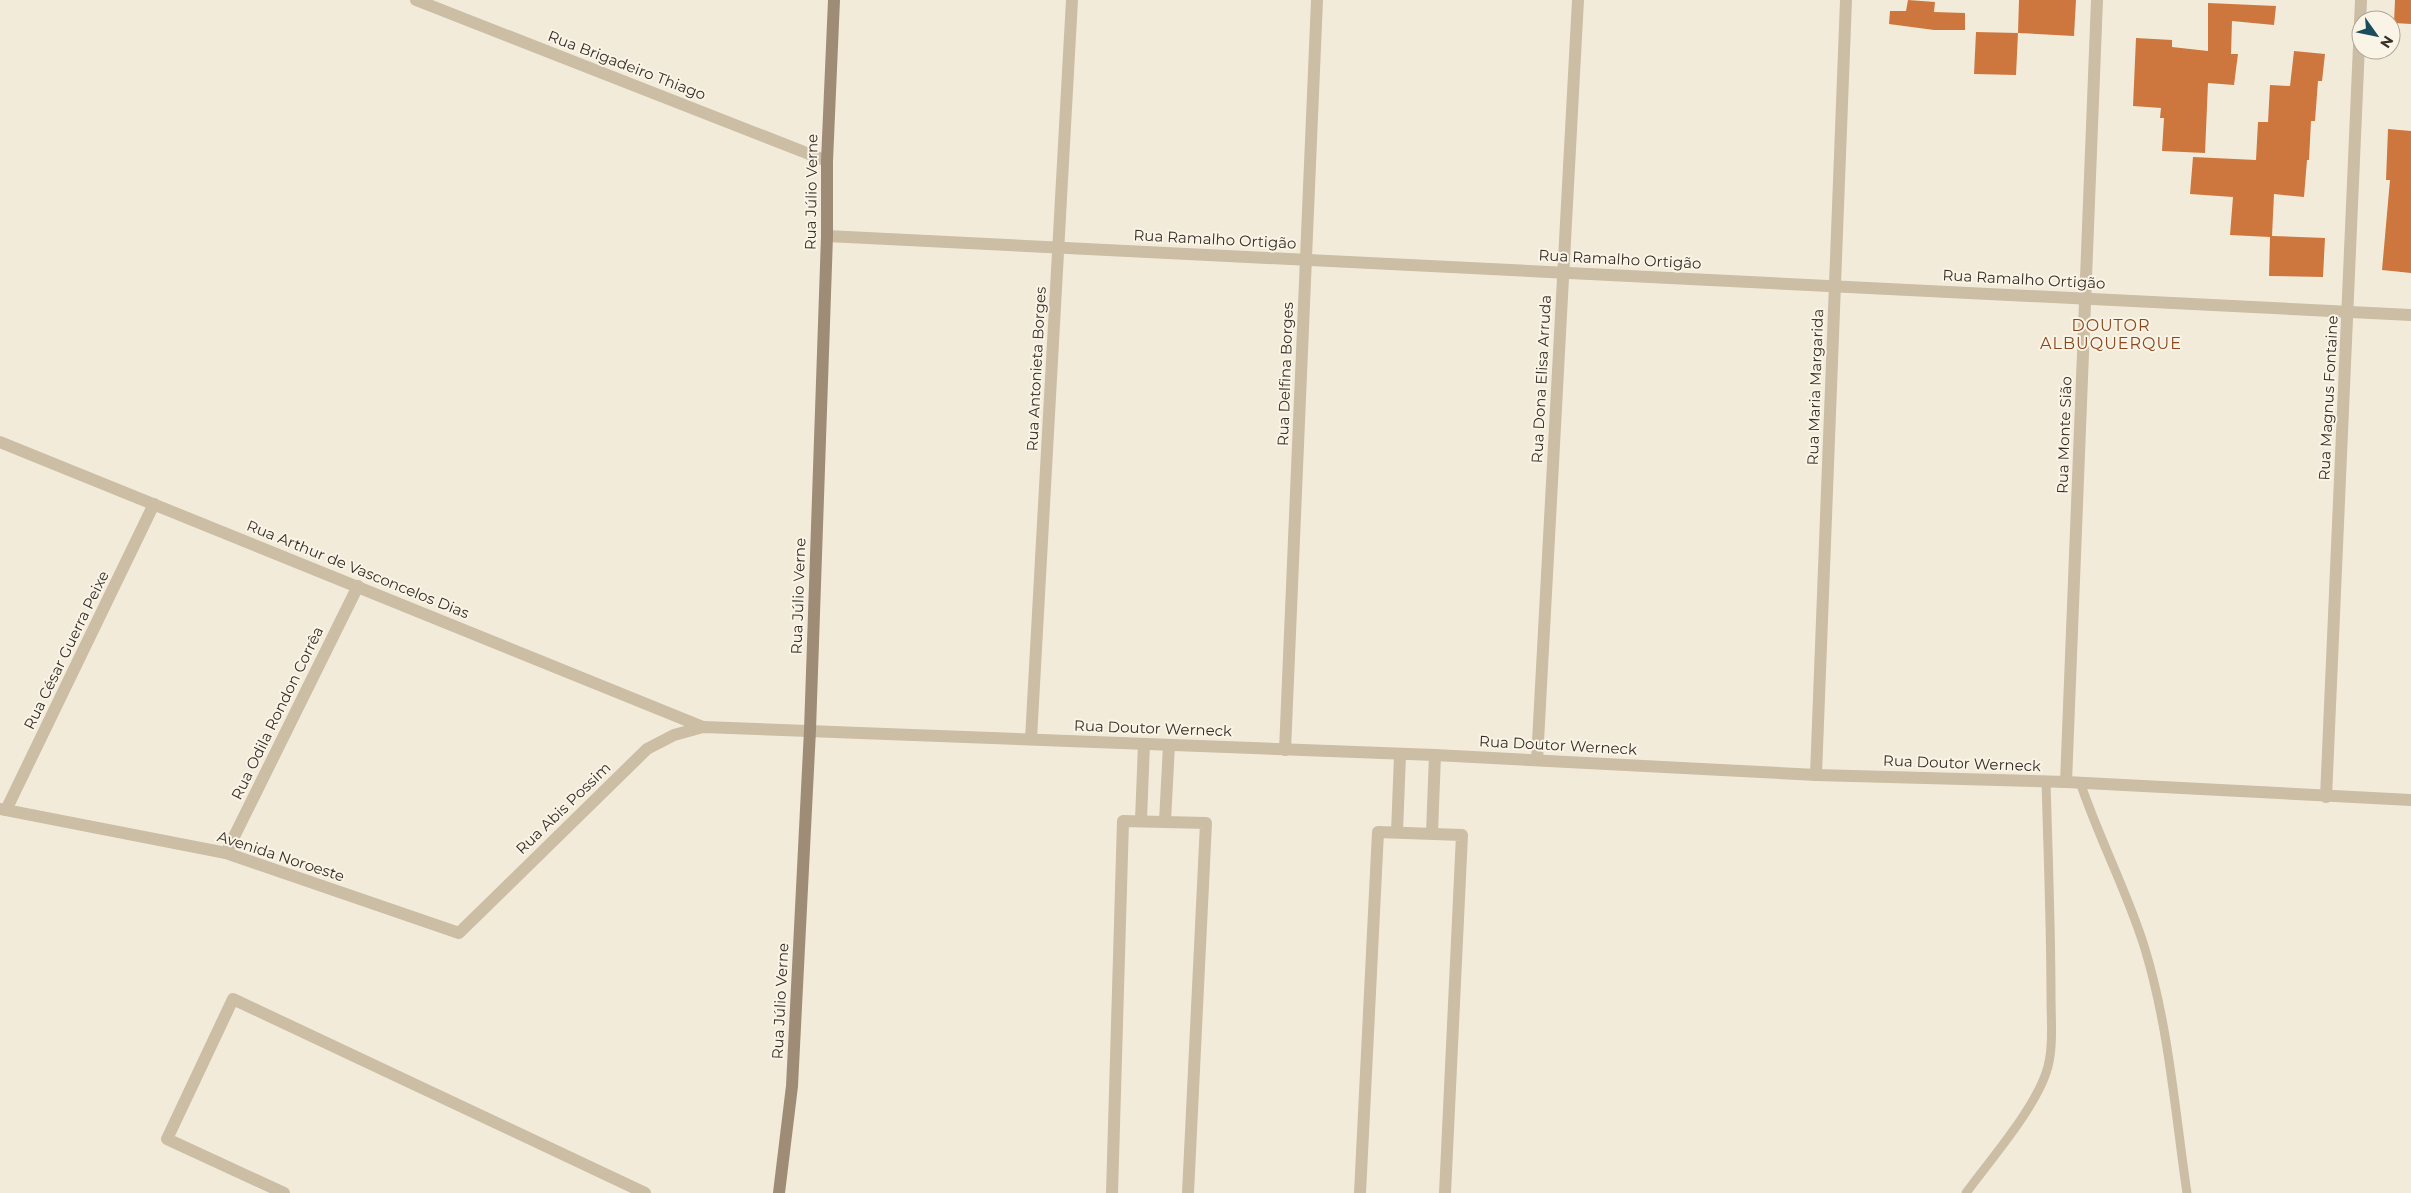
<svg xmlns="http://www.w3.org/2000/svg" width="2411" height="1193" font-family="Montserrat,sans-serif">
  <style>
    .building { fill: #cd773e }
    .lines { fill: none; stroke-linecap: round; stroke-linejoin: round }
    .lane { stroke: #ccbda5; stroke-width: 9 }
    .street { stroke: #ccbda5; stroke-width: 12 }
    .secondary { stroke: #9f8c76; stroke-width: 12 }
    .labels { text-anchor: middle; dominant-baseline: central; stroke-width: 4; stroke-linejoin: round; paint-order: stroke }
    .street-label { font-size: 15px; fill: #372f27; stroke: #faf4e7 }
    .neighbourhood-label { font-size: 16px; letter-spacing: 1px; fill: #8b471b; stroke: #faf4e7 }
  </style>
  <rect width="100%" height="100%" fill="#f3ebda"/>
  <!-- building -->
  <g class="building">
    <path d="M 1908,0 L 1935,2 L 1934,12 L 1965,13 L 1965,30 L 1934,30 L 1889,24 L 1890,11 L 1906,11 Z"/>
    <path d="M 2019,0 L 2076,0 L 2074,36 L 2018,33 Z"/>
    <path d="M 2395,0 L 2411,0 L 2411,24 L 2394,23 Z"/>
    <path d="M 2208,3 L 2276,6 L 2274,25 L 2232,21 L 2231,54 L 2238,54 L 2234,85 L 2208,83 L 2205,153 L 2162,151 L 2164,118 L 2160,118 L 2161,108 L 2133,106 L 2136,38 L 2172,40 L 2172,47 L 2208,51 Z"/>
    <path d="M 1976,32 L 2018,33 L 2016,75 L 1974,74 Z"/>
    <path d="M 2294,51 L 2325,54 L 2322,81 L 2318,81 L 2315,121 L 2311,121 L 2309,160 L 2307,160 L 2304,197 L 2274,194 L 2272,236 L 2325,238 L 2323,277 L 2269,276 L 2270,237 L 2230,235 L 2233,197 L 2190,194 L 2193,157 L 2256,160 L 2258,122 L 2268,122 L 2270,85 L 2290,86 Z"/>
    <path d="M 2388,129 L 2411,131 L 2411,273 L 2382,270 L 2390,180 L 2386,180 Z"/>
  </g>
  <g class="lines">
    <!-- lane -->
    <g class="lane">
      <path d="M 2080,782 C 2099,839 2128,893 2145,949 C 2169,1028 2175,1112 2187,1193"/>
      <path d="M 1966,1193 C 1990,1160 2033,1111 2046,1073 C 2054,1051 2051,1021 2051,998 C 2051,926 2048,853 2046,781"/>
    </g>
    <!-- street -->
    <g class="street">
      <path d="M 416,0 L 827,161"/>
      <path d="M 827,236 L 2411,315"/>
      <path d="M 0,442 L 703,727"/>
      <path d="M 1031,739 L 1072,0"/>
      <path d="M 1285,750 L 1317,0"/>
      <path d="M 1537,760 L 1578,0"/>
      <path d="M 1816,775 L 1846,0"/>
      <path d="M 2066,782 L 2097,0"/>
      <path d="M 2326,797 L 2361,0"/>
      <path d="M 0,809 L 226,853 L 459,933 L 647,749 L 674,735 L 703,727 L 1435,755 L 1816,775 L 2066,782 L 2411,800"/>
      <path d="M 6,810 L 154,504"/>
      <path d="M 1141,820 L 1144,744"/>
      <path d="M 1165,821 L 1169,745"/>
      <path d="M 1397,832 L 1400,755"/>
      <path d="M 1432,833 L 1435,755"/>
      <path d="M 226,853 L 358,586"/>
      <path d="M 284,1193 L 167,1139 L 233,999 L 645,1193"/>
      <path d="M 1112,1193 L 1123,821 L 1206,823 L 1188,1193"/>
      <path d="M 1360,1193 L 1378,832 L 1462,835 L 1445,1193"/>
    </g>
    <!-- secondary -->
    <path class="secondary" d="M 779,1193 L 792,1086 L 810,730 L 827,236 L 827,161 L 834,0"/>
  </g>
  <g class="labels">
    <!-- street labels -->
    <g class="street-label">
      <text transform="translate(627 65) rotate(21)">Rua Brigadeiro Thiago</text>
      <text transform="translate(811 192) rotate(-89)">Rua Júlio Verne</text>
      <text transform="translate(1215 239) rotate(3)">Rua Ramalho Ortigão</text>
      <text transform="translate(1620 259) rotate(3)">Rua Ramalho Ortigão</text>
      <text transform="translate(2024 279) rotate(3)">Rua Ramalho Ortigão</text>
      <text transform="translate(1036 369) rotate(-87)">Rua Antonieta Borges</text>
      <text transform="translate(1285 374) rotate(-88)">Rua Delfina Borges</text>
      <text transform="translate(1541 379) rotate(-87)">Rua Dona Elisa Arruda</text>
      <text transform="translate(1815 387) rotate(-88)">Rua Maria Margarida</text>
      <text transform="translate(2328 398) rotate(-87)">Rua Magnus Fontaine</text>
      <text transform="translate(2064 435) rotate(-88)">Rua Monte Sião</text>
      <text transform="translate(358 569) rotate(22)">Rua Arthur de Vasconcelos Dias</text>
      <text transform="translate(798 596) rotate(-88)">Rua Júlio Verne</text>
      <text transform="translate(66 650) rotate(-64)">Rua César Guerra Peixe</text>
      <text transform="translate(277 713) rotate(-64)">Rua Odila Rondon Corrêa</text>
      <text transform="translate(1153 728) rotate(2)">Rua Doutor Werneck</text>
      <text transform="translate(1558 745) rotate(3)">Rua Doutor Werneck</text>
      <text transform="translate(1962 763) rotate(2)">Rua Doutor Werneck</text>
      <text transform="translate(563 808) rotate(-44)">Rua Abis Possim</text>
      <text transform="translate(281 856) rotate(18)">Avenida Noroeste</text>
      <text transform="translate(780 1001) rotate(-87)">Rua Júlio Verne</text>
    </g>
    <!-- neighbourhood labels -->
    <g class="neighbourhood-label">
      <text x="2111" y="325">DOUTOR<tspan x="2111" dy="18">ALBUQUERQUE</tspan></text>
    </g>
  </g>
  <!-- north arrow -->
  <g transform="translate(2376 35) rotate(123)"><circle r="24" fill="#faf4e7" stroke="#aca59a"/>
  <path d="M0-4L9 19L0 12L-9 19Z" fill="#1a4c5b"/>
  <text y="-8" font-size="14" font-weight="bold" text-anchor="middle" fill="#372f27">N</text>
  </g>
</svg>
